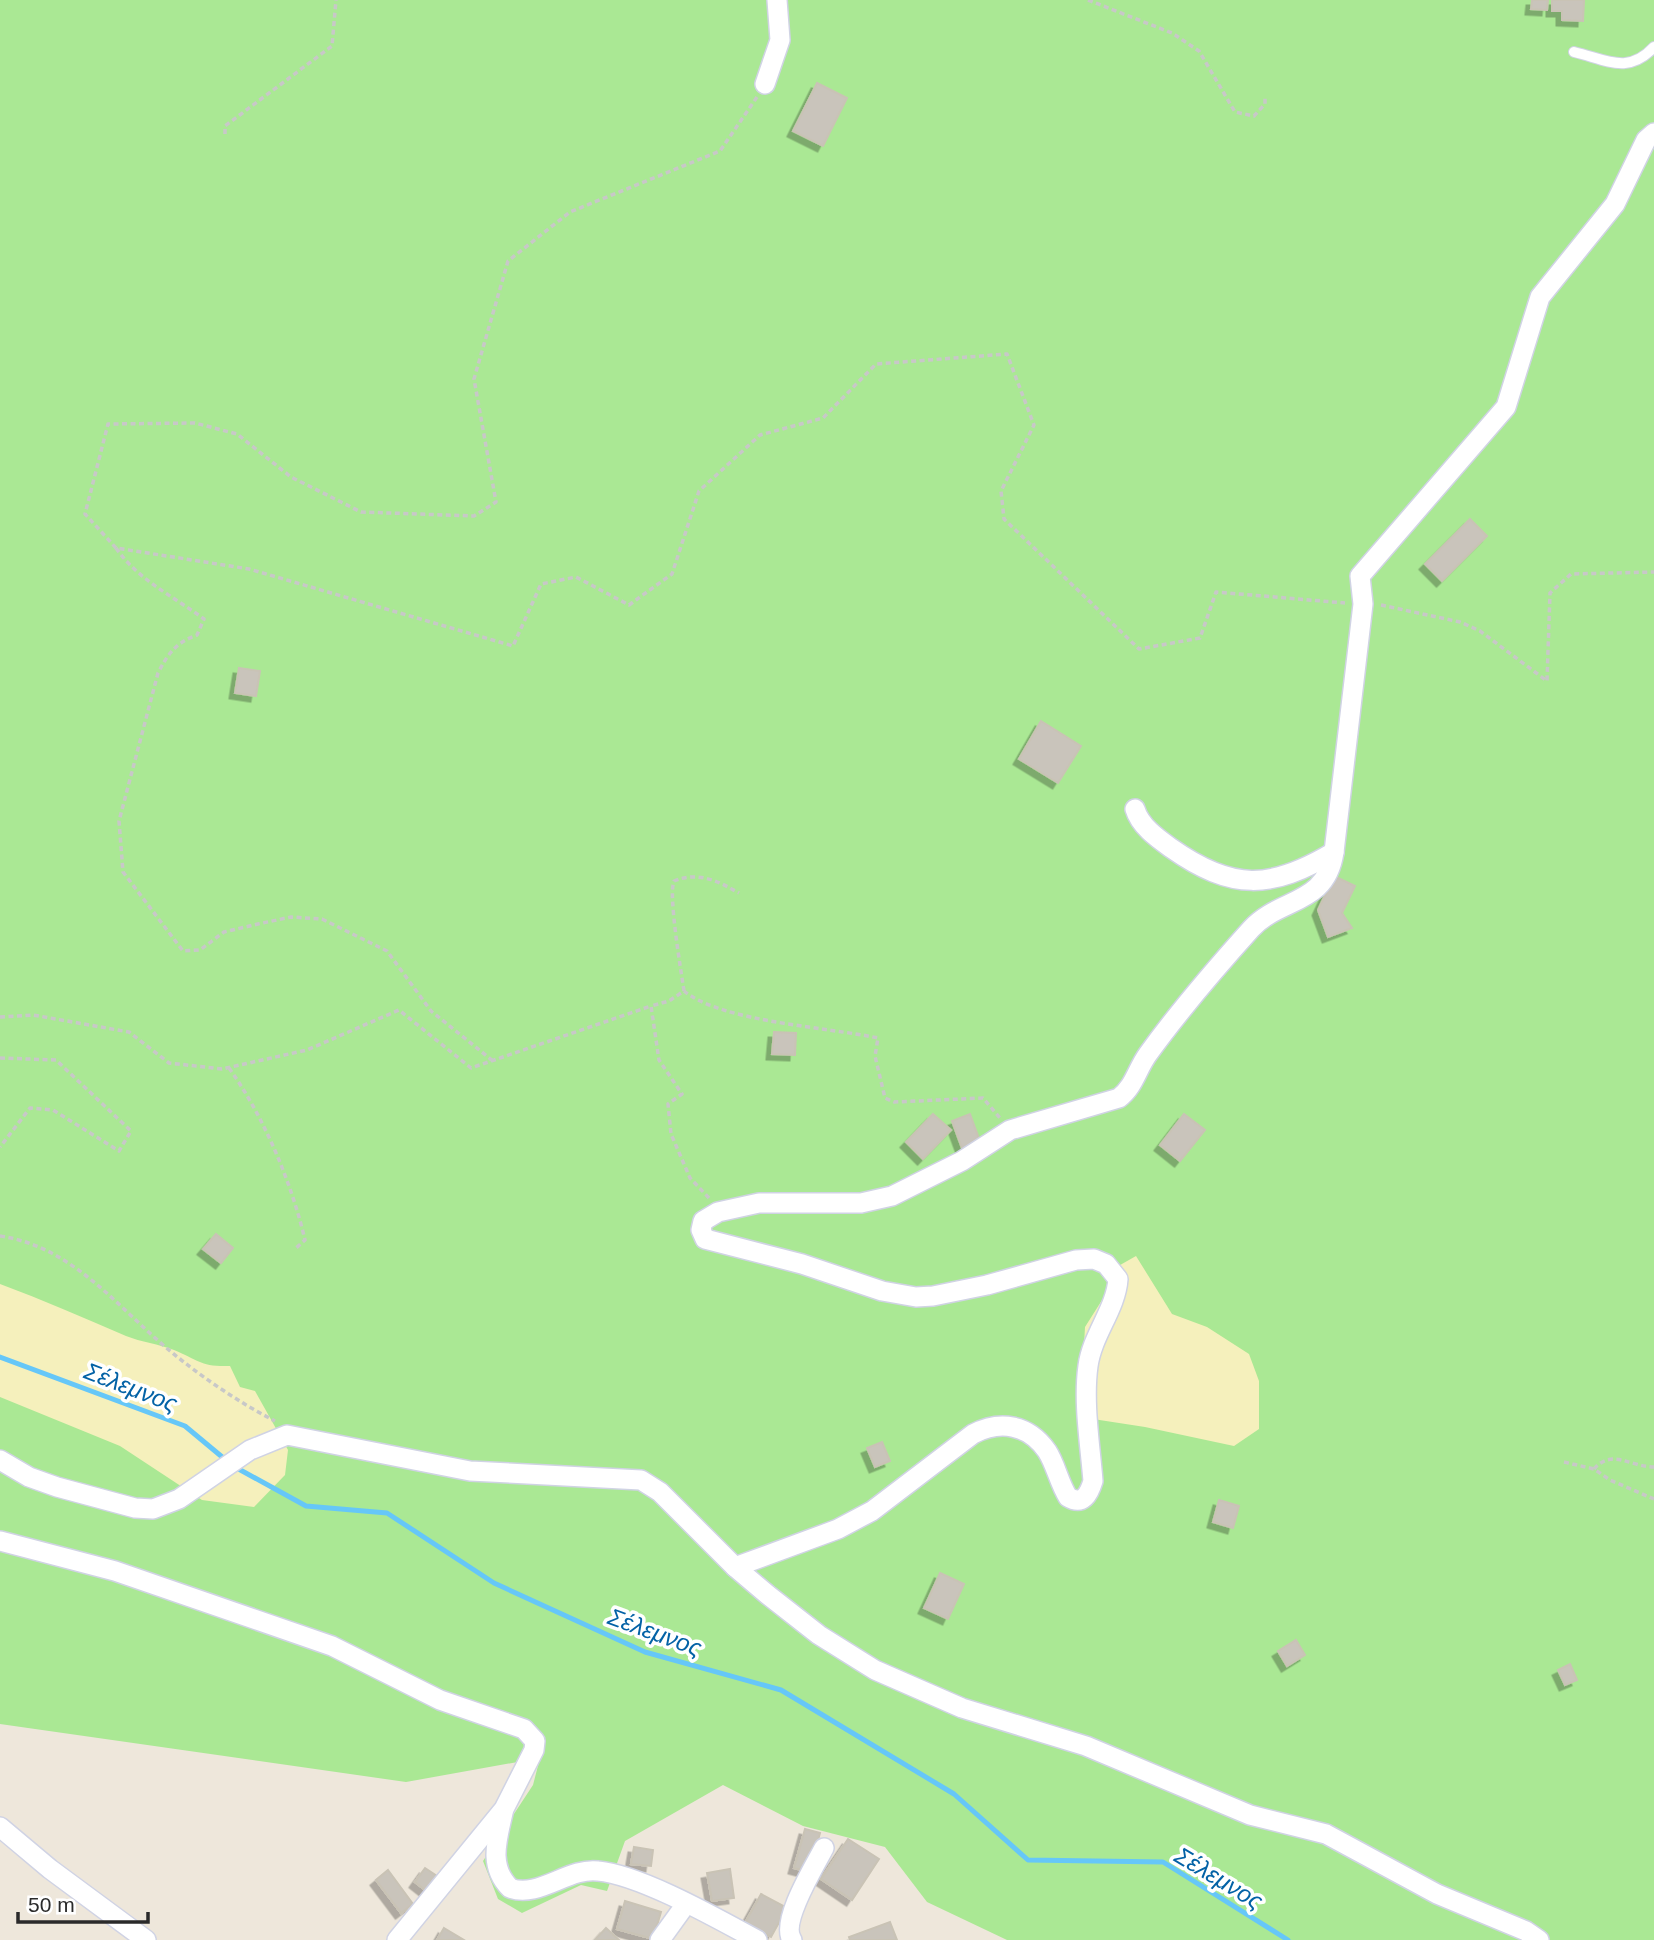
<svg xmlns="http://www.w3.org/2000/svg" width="1654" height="1940" font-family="Arial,sans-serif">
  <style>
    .green { fill: #aae894 }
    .sand { fill: #f5f0bc }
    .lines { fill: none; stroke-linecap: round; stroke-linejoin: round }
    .stream { stroke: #66c7f8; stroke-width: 5 }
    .building { fill: #c9c4bb; stroke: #c9c3b5; stroke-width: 2; filter: url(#shadow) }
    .lane-casing { stroke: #d0d3e4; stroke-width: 12 }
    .street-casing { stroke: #d0d3e4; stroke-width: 22 }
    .path { stroke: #c8c8c8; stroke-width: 3.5; stroke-dasharray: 5 3.5; stroke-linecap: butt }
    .lane { stroke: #fff; stroke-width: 10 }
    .street { stroke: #fff; stroke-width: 19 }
    .labels { text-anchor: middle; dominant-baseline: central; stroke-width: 7; stroke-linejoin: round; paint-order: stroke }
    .water-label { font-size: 24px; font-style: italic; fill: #0362a6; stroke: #fff }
  </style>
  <defs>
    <filter id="shadow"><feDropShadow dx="-5.5" dy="5.5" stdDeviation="0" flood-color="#0004"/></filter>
  </defs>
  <rect width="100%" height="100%" fill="#eee7db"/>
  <!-- green -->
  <path class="green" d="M 0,0 L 1654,0 L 1654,1940 L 1007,1940 L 927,1902 L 885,1847 L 803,1826 L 723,1785 L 625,1841 L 607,1891 L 581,1885 L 522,1913 L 498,1899 L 483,1861 L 533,1785 L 540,1758 L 406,1782 L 0,1724 Z"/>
  <!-- sand -->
  <g class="sand">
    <path d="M 1136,1256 L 1172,1314 L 1207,1327 L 1249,1354 L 1259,1381 L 1259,1429 L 1234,1446 L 1145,1427 L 1080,1417 L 1085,1327 L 1109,1289 L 1106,1273 Z"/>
    <path d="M 0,1284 C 43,1300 84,1318 126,1336 C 141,1342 159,1344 174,1350 C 199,1360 200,1367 230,1366 L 240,1387 L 255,1391 L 288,1450 L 285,1475 L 254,1507 L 202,1500 L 120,1446 L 0,1397 Z"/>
  </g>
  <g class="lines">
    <!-- stream -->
    <g class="stream">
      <path d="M 0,1357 L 185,1426 L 227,1461"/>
      <path d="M 235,1467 L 306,1506 L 387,1513 L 494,1583 L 645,1652 L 781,1690 L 954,1794 L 1028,1860 L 1163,1862 L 1288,1940"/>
    </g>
  </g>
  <!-- building -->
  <g class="building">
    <path d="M 1532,0 L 1548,0 L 1547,10 L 1531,9 Z"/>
    <path d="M 1552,0 L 1584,0 L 1583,21 L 1562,20 L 1562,11 L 1552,11 Z"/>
    <path d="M 817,83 L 847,98 L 823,146 L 793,131 Z"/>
    <path d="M 1470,519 L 1487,536 L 1442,581 L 1425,564 Z"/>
    <path d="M 239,668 L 260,671 L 256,696 L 235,693 Z"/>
    <path d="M 1041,721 L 1081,746 L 1058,783 L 1019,759 Z"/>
    <path d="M 1334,876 L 1355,886 L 1342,913 L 1352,928 L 1328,937 L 1318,910 Z"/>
    <path d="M 774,1032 L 796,1033 L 795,1055 L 772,1054 Z"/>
    <path d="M 933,1114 L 951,1130 L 923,1159 L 906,1142 Z"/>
    <path d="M 970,1114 L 981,1144 L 963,1151 L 952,1121 Z"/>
    <path d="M 1184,1114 L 1205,1130 L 1180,1161 L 1160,1145 Z"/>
    <path d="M 216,1234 L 233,1248 L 221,1263 L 203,1249 Z"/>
    <path d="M 882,1442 L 890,1461 L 875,1467 L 867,1448 Z"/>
    <path d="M 1219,1500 L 1239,1506 L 1233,1528 L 1213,1522 Z"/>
    <path d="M 940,1573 L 964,1584 L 948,1619 L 924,1608 Z"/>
    <path d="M 1296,1640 L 1305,1655 L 1287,1666 L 1278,1651 Z"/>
    <path d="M 1570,1664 L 1577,1680 L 1565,1685 L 1558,1670 Z"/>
    <path d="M 805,1829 L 820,1833 L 809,1872 L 794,1868 Z"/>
    <path d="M 848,1839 L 879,1859 L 852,1900 L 821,1879 Z"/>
    <path d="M 634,1847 L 653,1850 L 651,1866 L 631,1864 Z"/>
    <path d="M 425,1868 L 440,1878 L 429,1893 L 415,1882 Z"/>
    <path d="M 730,1869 L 734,1898 L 712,1901 L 707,1873 Z"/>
    <path d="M 388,1870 L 413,1904 L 401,1913 L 376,1880 Z"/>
    <path d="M 761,1894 L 787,1908 L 771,1937 L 745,1923 Z"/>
    <path d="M 625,1901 L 661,1912 L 653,1939 L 617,1929 Z"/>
    <path d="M 890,1922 L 897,1940 L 850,1940 L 849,1937 Z"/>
    <path d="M 444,1928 L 464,1940 L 437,1940 Z"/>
    <path d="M 606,1928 L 619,1940 L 595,1940 Z"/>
  </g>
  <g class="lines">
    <defs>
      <path id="lane" d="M 1574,52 C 1607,60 1628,75 1654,47"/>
      <g id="street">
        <path d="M 765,84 L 780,40 L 777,0"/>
        <path d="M 1135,809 C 1140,826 1157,838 1171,848 C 1232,891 1271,890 1334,852"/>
        <path d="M 0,1460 L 29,1477 L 57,1487 L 135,1508 L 153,1509 L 179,1499 L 250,1450 L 287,1435 L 470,1471 L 641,1480 L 660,1492 L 735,1567 L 768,1595 L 819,1635 L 875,1670 L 962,1708 L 1086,1746 L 1250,1815 L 1326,1834 L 1437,1894 L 1526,1931 L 1539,1940"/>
        <path d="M 0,1541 L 115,1571 L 332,1646 L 440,1700 L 524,1729 L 535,1741 L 534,1750 L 504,1809 L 397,1940"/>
        <path d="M 735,1567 L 838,1529 L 872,1511 L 973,1434 C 1000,1420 1028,1424 1047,1451 C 1056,1465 1059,1483 1068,1497 C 1083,1506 1089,1494 1093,1481 C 1090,1444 1083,1402 1088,1366 C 1092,1335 1116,1309 1118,1279 L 1106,1264 L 1094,1259 L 1076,1260 L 987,1285 L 933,1296 L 916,1297 L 882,1291 L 802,1264 L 705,1239 L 701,1230 L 703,1221 L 718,1212 L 759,1203 L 861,1203 L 892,1196 L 962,1161 L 1010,1130 L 1119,1098 C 1134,1087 1137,1069 1148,1054 C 1179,1011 1216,968 1251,929 C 1280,897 1326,906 1334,852 L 1363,604 L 1360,576 L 1506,407 L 1540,297 L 1615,204 L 1646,140 L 1654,133"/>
        <path d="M 503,1813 C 497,1840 488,1866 510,1888 C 538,1899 569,1867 598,1871 C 641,1875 718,1919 757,1940"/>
        <path d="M 0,1827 L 50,1869 L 146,1940"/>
        <path d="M 660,1940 L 686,1904"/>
        <path d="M 792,1940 C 780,1922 814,1867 824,1848"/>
      </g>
    </defs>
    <!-- lane casing -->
    <use href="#lane" class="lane-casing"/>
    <!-- street casing -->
    <use href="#street" class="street-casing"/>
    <!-- path -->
    <g class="path">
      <path d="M 1088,0 L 1172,33 L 1199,51 L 1235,112 L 1254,116 L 1265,104 L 1265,96"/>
      <path d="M 757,97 L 720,151 L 570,212 L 508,261 L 474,379 L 496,502 L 474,516 L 361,512 L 291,477 L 237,434 L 195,423 L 108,424 L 85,514 L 116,548 L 249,569 L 513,646 L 541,584 L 576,577 L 629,605 L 672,574 L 699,491 L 760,435 L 823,418 L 876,364 L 1007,354 L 1034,425 L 1001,491 L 1004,519 L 1139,649 L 1200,638 L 1216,592 L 1345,603"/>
      <path d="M 225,134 L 225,126 L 332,46 L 336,0"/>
      <path d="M 116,548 C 138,580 173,596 204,619 L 197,635 C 175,643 168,654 158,673 L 119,821 L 123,872 L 183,951 L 200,950 L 224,932 L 258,924 L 291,917 L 322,919 L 387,951 L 431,1011 L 493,1061"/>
      <path d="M 1381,605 L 1460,622 L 1480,631 L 1547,681 L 1550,593 L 1571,574 L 1654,572"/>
      <path d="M 684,991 C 681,971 668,894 674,881 C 698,871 718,881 739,893"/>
      <path d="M 0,1017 L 33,1015 L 129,1032 L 169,1063 L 222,1069 L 307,1050 L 399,1010 L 471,1068 L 651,1006"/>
      <path d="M 0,1058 L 56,1060 L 131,1131 L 119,1151 L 53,1110 L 30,1108 L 0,1147"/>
      <path d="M 229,1068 C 264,1117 291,1181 305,1240 L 295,1249"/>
      <path d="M 709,1198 L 690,1178 L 671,1134 L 668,1104 L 682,1094 L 659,1060 L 651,1006 L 669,1001 L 684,991 C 722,1022 827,1027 878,1038 L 875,1056 L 885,1098 L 894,1102 L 983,1098 L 1000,1118"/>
      <path d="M 0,1236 C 77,1247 122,1314 180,1359 C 209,1382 242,1404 275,1421"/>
      <path d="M 1564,1462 L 1594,1469 L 1610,1480 L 1654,1499"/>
      <path d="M 1594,1469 C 1612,1448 1630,1467 1654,1467"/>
    </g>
    <!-- lane -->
    <use href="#lane" class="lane"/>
    <!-- street -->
    <use href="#street" class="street"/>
  </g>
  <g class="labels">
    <!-- water labels -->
    <g class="water-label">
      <text transform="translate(131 1387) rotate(21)">Σέλεμνος</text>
      <text transform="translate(655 1632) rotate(20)">Σέλεμνος</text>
      <text transform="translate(1219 1878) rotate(31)">Σέλεμνος</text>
    </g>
  </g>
  <!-- scale -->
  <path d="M18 1912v10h130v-10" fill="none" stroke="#2a2a2a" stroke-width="3.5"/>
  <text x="28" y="1912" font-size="21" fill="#2a2a2a" stroke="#ffffff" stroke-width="5" paint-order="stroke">50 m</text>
</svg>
